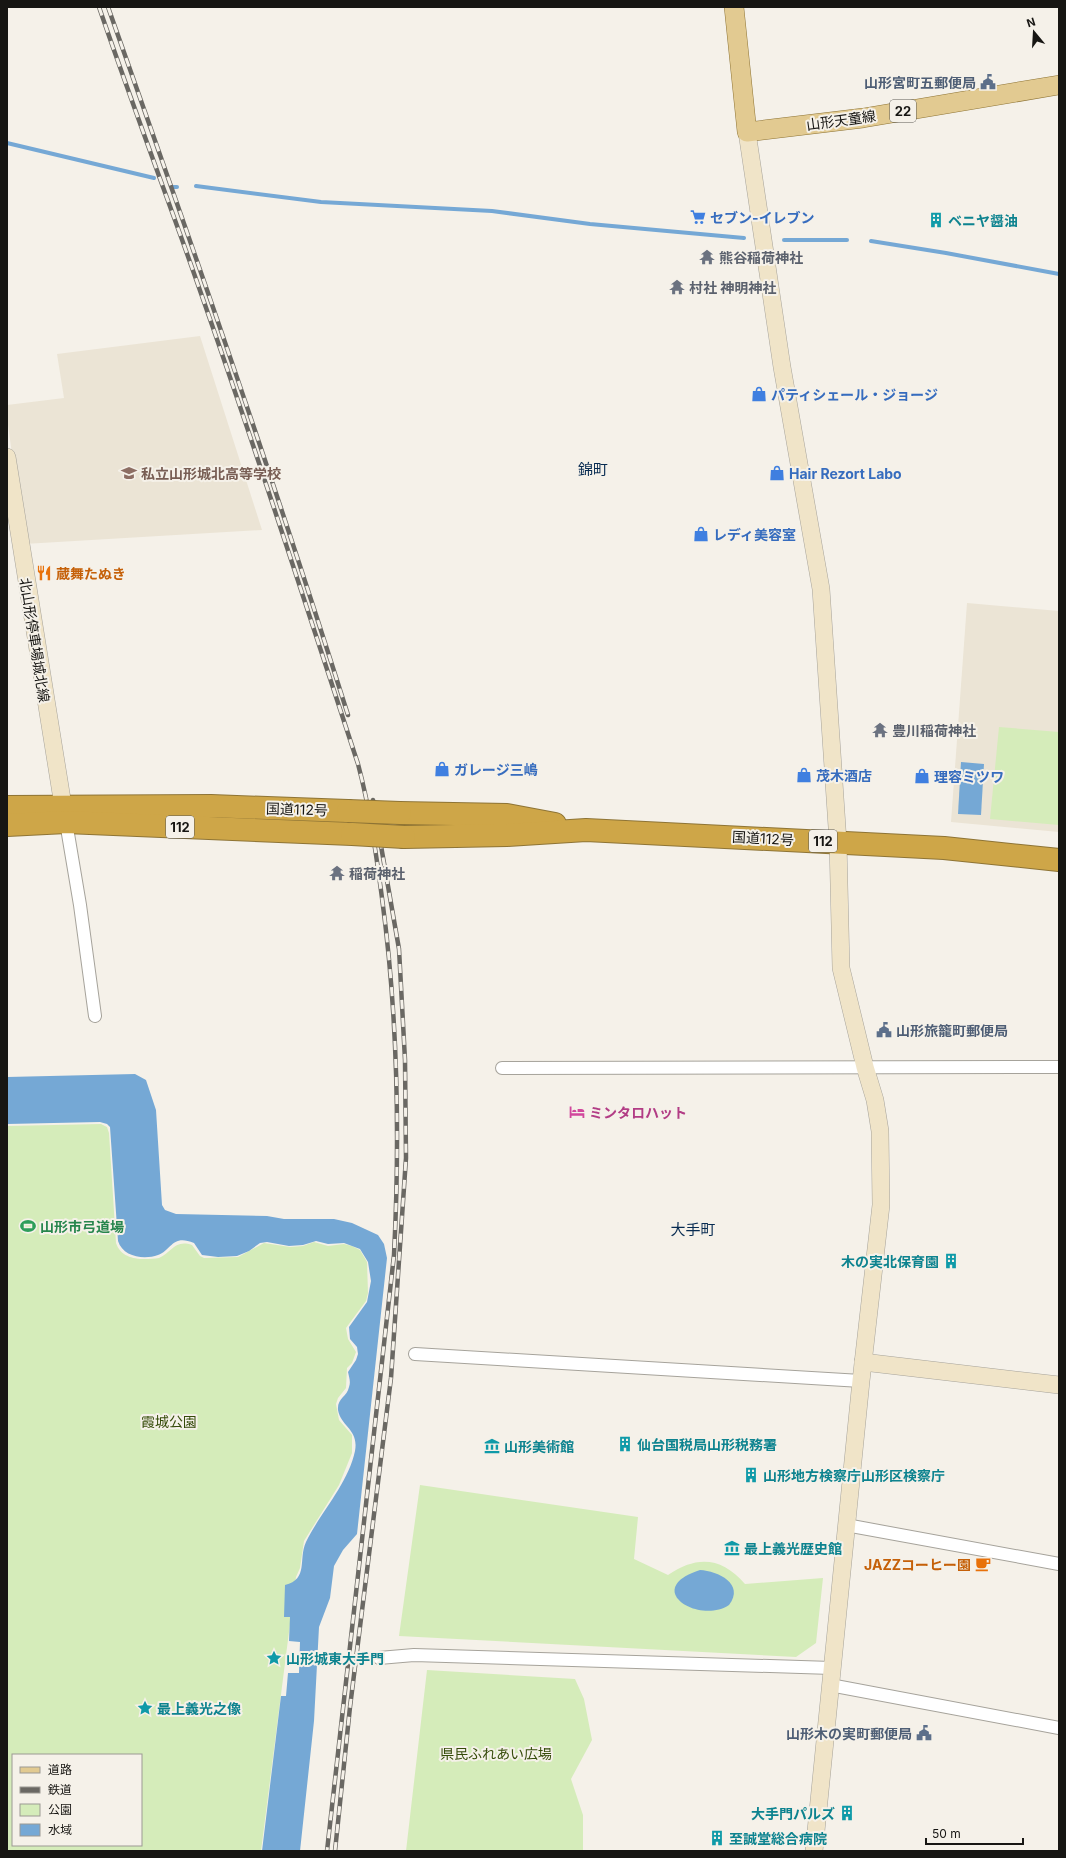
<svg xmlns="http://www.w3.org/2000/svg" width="1066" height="1858" font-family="Inter,'Noto Sans JP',sans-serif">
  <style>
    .built { fill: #ebe4d5 }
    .green { fill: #d5ecba; fill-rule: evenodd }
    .water { fill: #75a8d5 }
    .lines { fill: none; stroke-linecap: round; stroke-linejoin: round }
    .stream { stroke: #75a8d5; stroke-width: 4 }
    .street-casing { stroke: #a6a39b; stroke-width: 14 }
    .secondary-casing { stroke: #a6a39b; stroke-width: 18 }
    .primary-casing { stroke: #8e7435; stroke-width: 20 }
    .highway-casing { stroke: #8e7435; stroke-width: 24 }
    .street { stroke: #fff; stroke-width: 12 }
    .secondary { stroke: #f0e4c8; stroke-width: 17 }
    .primary { stroke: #e2ca91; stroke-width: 19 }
    .highway { stroke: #cea648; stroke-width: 22 }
    .rail-casing { stroke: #6a6863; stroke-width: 4.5 }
    .rail { stroke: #f5f1e9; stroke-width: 3; stroke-dasharray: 9; stroke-linecap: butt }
    .highway-bridge-casing { stroke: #8e7435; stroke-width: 24; stroke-linecap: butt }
    .highway-bridge { stroke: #cea648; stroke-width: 22 }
    .labels { text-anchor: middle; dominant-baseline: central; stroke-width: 4; stroke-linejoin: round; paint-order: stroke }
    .shield { fill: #f5f1e9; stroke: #5a5853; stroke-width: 1 }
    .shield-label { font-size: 13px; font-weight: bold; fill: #171613 }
    .service-label { font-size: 14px; font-weight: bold; fill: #4e5e75; stroke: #f5f1e9; text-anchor: end }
    .street-label { font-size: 14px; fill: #171613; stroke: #f5f1e9 }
    .shop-label { font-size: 14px; font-weight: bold; fill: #366cbe; stroke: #f5f1e9; text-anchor: start }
    .culture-label { font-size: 14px; font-weight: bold; fill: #0d838f; stroke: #f5f1e9; text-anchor: start }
    .worship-label { font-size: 14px; font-weight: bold; fill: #5b616d; stroke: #f5f1e9; text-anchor: start }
    .education-label { font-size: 14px; font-weight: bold; fill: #785e54; stroke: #f5f1e9; text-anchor: start }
    .food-label { font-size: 14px; font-weight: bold; fill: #c56008; stroke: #f5f1e9; text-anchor: start }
    .hotel-label { font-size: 14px; font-weight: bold; fill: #b23c85; stroke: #f5f1e9; text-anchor: start }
    .leisure-label { font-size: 14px; font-weight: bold; fill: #27864d; stroke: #f5f1e9; text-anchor: start }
    .park-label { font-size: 14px; fill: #354b09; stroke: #f5f1e9 }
    .neighbourhood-label { font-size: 15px; fill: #072b51; stroke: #f5f1e9 }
  </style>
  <rect width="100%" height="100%" fill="#f5f1e9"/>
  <!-- built -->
  <g class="built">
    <path d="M 200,336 L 262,530 L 24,544 L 7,417 L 7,405 L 64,398 L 57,354 Z"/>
    <path d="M 967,603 L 1059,611 L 1059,832 L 951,822 Z"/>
  </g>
  <!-- green -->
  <g class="green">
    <path d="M 999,727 L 1059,732 L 1059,825 L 990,819 Z"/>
    <path d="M 101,1124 L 107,1127 L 109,1133 L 116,1243 C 122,1261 143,1260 159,1258 C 172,1252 175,1239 192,1245 L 200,1256 L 204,1258 L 238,1257 L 264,1243 L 290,1247 L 303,1246 L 314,1242 L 328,1246 L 344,1244 L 352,1246 L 360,1250 L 367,1262 L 368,1293 L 366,1301 L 346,1328 L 348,1339 L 356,1352 L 352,1363 L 347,1368 L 346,1388 L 338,1398 L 336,1404 L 339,1420 L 352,1435 L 352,1453 L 339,1485 L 304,1541 L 300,1568 L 296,1577 L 261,1851 L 7,1851 L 7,1126 ZM 13,1755 L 141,1755 L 141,1845 L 13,1845 Z"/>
    <path d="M 420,1485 L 638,1517 L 634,1559 L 668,1575 C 697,1555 722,1557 745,1584 L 823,1578 L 816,1643 L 796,1657 L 399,1636 Z"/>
    <path d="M 427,1670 L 575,1679 L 584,1699 L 592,1740 L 571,1779 L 583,1815 L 583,1851 L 406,1851 Z"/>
  </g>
  <!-- water -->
  <g class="water">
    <path d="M 961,762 L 984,764 L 981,815 L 958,814 Z"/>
    <path d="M 135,1074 L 146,1080 L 156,1110 L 162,1205 L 165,1210 L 176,1214 L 267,1216 L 284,1219 L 334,1219 L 352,1223 L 378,1235 L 384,1244 L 387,1258 L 357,1534 L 343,1550 L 334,1566 L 330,1598 L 319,1627 L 314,1721 L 300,1851 L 262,1851 L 281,1696 L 286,1696 L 288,1673 L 299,1673 L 300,1642 L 289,1641 L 290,1617 L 284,1617 L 285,1585 C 309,1579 298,1559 306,1542 C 320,1513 348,1484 355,1451 C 359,1429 341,1427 338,1410 C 337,1398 347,1397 349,1387 C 351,1382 349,1377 348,1372 L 356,1360 L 358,1354 L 357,1347 L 350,1339 L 349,1327 L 367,1302 L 371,1281 L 368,1262 L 360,1249 L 344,1243 L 328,1244 L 316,1241 L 303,1245 L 289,1246 L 267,1242 L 260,1243 L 249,1251 L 237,1256 L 218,1257 L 202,1255 L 194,1243 C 172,1234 172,1250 158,1255 C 144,1260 123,1257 118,1241 L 110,1127 L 107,1124 L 100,1122 L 7,1124 L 7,1077 Z"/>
    <path d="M 700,1570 C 718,1571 745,1584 729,1605 C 699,1625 641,1589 700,1570 Z"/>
  </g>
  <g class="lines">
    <!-- stream -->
    <g class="stream">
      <path d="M 7,143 L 154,178"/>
      <path d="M 196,186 L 321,202 L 492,211 L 590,224 L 744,238"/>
      <path d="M 173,187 L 177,187"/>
      <path d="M 784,240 L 847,240"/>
      <path d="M 871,241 L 946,253 L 1059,274"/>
    </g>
    <defs>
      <g id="street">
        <path d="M 66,822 L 80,905 L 95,1016"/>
        <path d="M 502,1068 L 1059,1067"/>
        <path d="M 415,1354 L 861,1381"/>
        <path d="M 846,1525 L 1059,1564"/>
        <path d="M 379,1658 L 414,1655 L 832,1668"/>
        <path d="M 830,1685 L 1059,1728"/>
      </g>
      <g id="secondary">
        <path d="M 747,132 L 782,367 L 821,589 L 838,842 L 841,968 L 865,1067 L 875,1100 L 880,1131 L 881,1205 L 861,1381 L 814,1851"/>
        <path d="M 7,457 L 65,818"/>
        <path d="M 863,1362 L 1059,1385"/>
      </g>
      <path id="primary" d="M 734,7 L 747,132 L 863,118 L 1059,85"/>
      <g id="highway">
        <path d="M 7,807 L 211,806 L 348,811"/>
        <path d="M 400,813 L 507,815 L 555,824"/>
        <path d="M 7,825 L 66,822 L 352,834"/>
        <path d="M 404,837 L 507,835 L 586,830 L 944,848 L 1059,860"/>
      </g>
    </defs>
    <!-- street casing -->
    <use href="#street" class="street-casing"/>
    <!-- secondary casing -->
    <use href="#secondary" class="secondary-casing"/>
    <!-- primary casing -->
    <use href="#primary" class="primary-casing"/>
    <!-- highway casing -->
    <use href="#highway" class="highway-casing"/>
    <!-- street -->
    <use href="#street" class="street"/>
    <!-- secondary -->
    <use href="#secondary" class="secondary"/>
    <!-- primary -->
    <use href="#primary" class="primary"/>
    <!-- highway -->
    <use href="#highway" class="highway"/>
    <defs>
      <g id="rail">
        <path d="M 99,7 C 125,83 153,159 180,234 C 243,410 300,587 358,764 C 370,809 376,853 382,898 C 398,1017 400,1136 394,1255 L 327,1851"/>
        <path d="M 108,7 C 191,242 273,477 348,715"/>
        <path d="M 335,1851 L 350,1707 L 391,1378 L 406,1158 L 405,1060 L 399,949 L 373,800"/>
      </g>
    </defs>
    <!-- rail casing -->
    <use href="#rail" class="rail-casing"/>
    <!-- rail -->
    <use href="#rail" class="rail"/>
    <defs>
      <g id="highway-bridge">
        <path d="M 348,811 L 400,813"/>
        <path d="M 352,834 L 404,837"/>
      </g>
    </defs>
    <!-- highway-bridge casing -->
    <use href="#highway-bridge" class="highway-bridge-casing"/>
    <!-- highway-bridge -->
    <use href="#highway-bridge" class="highway-bridge"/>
  </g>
  <!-- icons -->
  <defs>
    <symbol id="civic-bare" viewBox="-9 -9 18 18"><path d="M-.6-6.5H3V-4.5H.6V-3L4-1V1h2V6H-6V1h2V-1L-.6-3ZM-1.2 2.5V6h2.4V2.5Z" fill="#5c6f8a" stroke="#f5f1e9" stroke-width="2.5" paint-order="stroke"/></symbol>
    <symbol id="supermarket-bare" viewBox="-9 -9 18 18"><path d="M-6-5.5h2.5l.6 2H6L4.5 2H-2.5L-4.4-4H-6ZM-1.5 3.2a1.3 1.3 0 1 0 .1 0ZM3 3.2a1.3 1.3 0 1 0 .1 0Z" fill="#3f7fe0" stroke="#f5f1e9" stroke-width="2.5" paint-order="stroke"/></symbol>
    <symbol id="building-bare" viewBox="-9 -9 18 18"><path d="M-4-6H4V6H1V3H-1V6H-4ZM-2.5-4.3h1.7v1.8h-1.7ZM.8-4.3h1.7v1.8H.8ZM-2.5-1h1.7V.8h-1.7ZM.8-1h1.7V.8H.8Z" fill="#0f9aa8" stroke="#f5f1e9" stroke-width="2.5" paint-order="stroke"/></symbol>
    <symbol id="temple-bare" viewBox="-9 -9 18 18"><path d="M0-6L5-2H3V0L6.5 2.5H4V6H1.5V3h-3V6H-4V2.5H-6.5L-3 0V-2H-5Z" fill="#6b7280" stroke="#f5f1e9" stroke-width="2.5" paint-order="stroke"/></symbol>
    <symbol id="shop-bare" viewBox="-9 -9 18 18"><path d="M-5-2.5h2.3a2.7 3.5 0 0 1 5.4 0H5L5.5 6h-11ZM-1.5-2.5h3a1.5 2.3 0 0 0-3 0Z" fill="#3f7fe0" stroke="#f5f1e9" stroke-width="2.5" paint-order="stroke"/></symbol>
    <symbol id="school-bare" viewBox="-9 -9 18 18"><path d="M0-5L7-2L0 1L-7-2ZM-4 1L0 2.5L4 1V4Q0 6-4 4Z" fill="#8d6e63" stroke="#f5f1e9" stroke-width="2.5" paint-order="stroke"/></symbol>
    <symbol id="restaurant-bare" viewBox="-9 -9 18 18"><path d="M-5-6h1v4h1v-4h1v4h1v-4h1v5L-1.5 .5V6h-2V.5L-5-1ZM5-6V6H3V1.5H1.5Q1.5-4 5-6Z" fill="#e8710a" stroke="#f5f1e9" stroke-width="2.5" paint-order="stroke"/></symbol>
    <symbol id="hotel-bare" viewBox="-9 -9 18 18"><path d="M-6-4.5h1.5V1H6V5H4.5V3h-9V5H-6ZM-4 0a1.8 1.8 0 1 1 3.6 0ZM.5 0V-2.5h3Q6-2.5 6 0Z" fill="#d1479c" stroke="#f5f1e9" stroke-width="2.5" paint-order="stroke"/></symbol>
    <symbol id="stadium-bare" viewBox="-9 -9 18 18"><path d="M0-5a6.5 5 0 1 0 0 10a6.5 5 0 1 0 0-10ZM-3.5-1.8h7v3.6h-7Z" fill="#2e9e5b" stroke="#f5f1e9" stroke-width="2.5" paint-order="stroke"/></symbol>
    <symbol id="museum-bare" viewBox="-9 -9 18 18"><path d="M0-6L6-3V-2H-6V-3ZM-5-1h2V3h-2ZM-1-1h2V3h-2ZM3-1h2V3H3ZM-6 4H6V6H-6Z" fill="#0f9aa8" stroke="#f5f1e9" stroke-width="2.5" paint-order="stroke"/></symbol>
    <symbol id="cafe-bare" viewBox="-9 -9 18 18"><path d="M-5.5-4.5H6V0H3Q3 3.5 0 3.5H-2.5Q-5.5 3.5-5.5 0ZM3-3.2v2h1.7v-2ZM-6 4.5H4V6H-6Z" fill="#e8710a" stroke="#f5f1e9" stroke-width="2.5" paint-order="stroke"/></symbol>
    <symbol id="sight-bare" viewBox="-9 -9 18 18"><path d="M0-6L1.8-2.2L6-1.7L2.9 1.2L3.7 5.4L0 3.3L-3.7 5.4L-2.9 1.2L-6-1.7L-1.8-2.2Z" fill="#0f9aa8" stroke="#f5f1e9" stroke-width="2.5" paint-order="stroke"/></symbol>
  </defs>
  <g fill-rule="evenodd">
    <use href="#civic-bare" x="977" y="71" width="22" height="22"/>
    <use href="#supermarket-bare" x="687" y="206" width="22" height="22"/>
    <use href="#building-bare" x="925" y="209" width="22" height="22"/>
    <use href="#temple-bare" x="696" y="246" width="22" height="22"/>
    <use href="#temple-bare" x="666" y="276" width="22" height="22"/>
    <use href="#shop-bare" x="748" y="383" width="22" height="22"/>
    <use href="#school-bare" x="118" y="462" width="22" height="22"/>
    <use href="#shop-bare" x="766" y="462" width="22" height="22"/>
    <use href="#shop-bare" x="690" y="523" width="22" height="22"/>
    <use href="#restaurant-bare" x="33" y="562" width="22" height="22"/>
    <use href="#temple-bare" x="869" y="719" width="22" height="22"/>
    <use href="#shop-bare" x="431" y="758" width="22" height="22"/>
    <use href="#shop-bare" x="793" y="764" width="22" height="22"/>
    <use href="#shop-bare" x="911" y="765" width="22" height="22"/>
    <use href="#temple-bare" x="326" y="862" width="22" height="22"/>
    <use href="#civic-bare" x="873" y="1019" width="22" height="22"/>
    <use href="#hotel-bare" x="566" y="1101" width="22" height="22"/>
    <use href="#stadium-bare" x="17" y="1215" width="22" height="22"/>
    <use href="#building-bare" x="940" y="1250" width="22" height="22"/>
    <use href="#building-bare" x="614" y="1433" width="22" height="22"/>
    <use href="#museum-bare" x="481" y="1435" width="22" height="22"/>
    <use href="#building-bare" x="740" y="1464" width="22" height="22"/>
    <use href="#museum-bare" x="721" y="1537" width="22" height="22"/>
    <use href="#cafe-bare" x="972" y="1553" width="22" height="22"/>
    <use href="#sight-bare" x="263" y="1647" width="22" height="22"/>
    <use href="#sight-bare" x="134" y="1697" width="22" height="22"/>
    <use href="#civic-bare" x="913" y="1722" width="22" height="22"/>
    <use href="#building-bare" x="836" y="1802" width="22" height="22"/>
    <use href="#building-bare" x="706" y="1827" width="22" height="22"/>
  </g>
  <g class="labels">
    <!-- shield labels -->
    <g class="shield">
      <rect x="890" y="100" width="26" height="22" rx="3"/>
      <rect x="166" y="816" width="28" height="22" rx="3"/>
      <rect x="809" y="830" width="28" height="22" rx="3"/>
    </g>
    <g class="shield-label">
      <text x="903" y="111">22</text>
      <text x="180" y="827">112</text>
      <text x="823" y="841">112</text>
    </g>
    <!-- service labels -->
    <g class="service-label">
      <text x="976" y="82">山形宮町五郵便局</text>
      <text x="896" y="1030" text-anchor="start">山形旅籠町郵便局</text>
      <text x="912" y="1733">山形木の実町郵便局</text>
    </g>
    <!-- street labels -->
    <g class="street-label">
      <text transform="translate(841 120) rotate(-8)">山形天童線</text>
      <text transform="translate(35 640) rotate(81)">北山形停車場城北線</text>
      <text transform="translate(297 809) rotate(2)">国道112号</text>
      <text transform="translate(763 838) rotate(3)">国道112号</text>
    </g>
    <!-- shop labels -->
    <g class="shop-label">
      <text x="710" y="217">セブン-イレブン</text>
      <text x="771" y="394">パティシェール・ジョージ</text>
      <text x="789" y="473">Hair Rezort Labo</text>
      <text x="713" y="534">レディ美容室</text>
      <text x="454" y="769">ガレージ三嶋</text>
      <text x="816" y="775">茂木酒店</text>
      <text x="934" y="776">理容ミツワ</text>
    </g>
    <!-- culture labels -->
    <g class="culture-label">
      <text x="948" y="220">ベニヤ醤油</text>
      <text x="939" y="1261" text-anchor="end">木の実北保育園</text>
      <text x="637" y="1444">仙台国税局山形税務署</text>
      <text x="504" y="1446">山形美術館</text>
      <text x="763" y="1475">山形地方検察庁山形区検察庁</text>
      <text x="744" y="1548">最上義光歴史館</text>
      <text x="286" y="1658">山形城東大手門</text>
      <text x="157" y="1708">最上義光之像</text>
      <text x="835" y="1813" text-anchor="end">大手門パルズ</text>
      <text x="729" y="1838">至誠堂総合病院</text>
    </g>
    <!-- worship labels -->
    <g class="worship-label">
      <text x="719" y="257">熊谷稲荷神社</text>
      <text x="689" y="287">村社 神明神社</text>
      <text x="892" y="730">豊川稲荷神社</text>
      <text x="349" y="873">稲荷神社</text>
    </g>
    <!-- education labels -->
    <g class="education-label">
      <text x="141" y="473">私立山形城北高等学校</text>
    </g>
    <!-- food labels -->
    <g class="food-label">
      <text x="56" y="573">蔵舞たぬき</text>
      <text x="971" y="1564" text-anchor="end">JAZZコーヒー園</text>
    </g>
    <!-- hotel labels -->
    <g class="hotel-label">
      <text x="589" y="1112">ミンタロハット</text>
    </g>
    <!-- leisure labels -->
    <g class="leisure-label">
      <text x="40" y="1226">山形市弓道場</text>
    </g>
    <!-- park labels -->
    <g class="park-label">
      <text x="169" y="1421">霞城公園</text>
      <text x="496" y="1753">県民ふれあい広場</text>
    </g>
    <!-- neighbourhood labels -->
    <g class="neighbourhood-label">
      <text x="593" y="469">錦町</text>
      <text x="693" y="1229">大手町</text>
    </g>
  </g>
  <!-- border -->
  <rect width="1066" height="1858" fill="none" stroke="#171613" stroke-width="16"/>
  <!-- legend -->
  <rect x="12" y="1754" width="130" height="92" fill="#f5f1e9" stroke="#9c9993"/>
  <rect x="20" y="1767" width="20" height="6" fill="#e2ca91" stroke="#9c9993"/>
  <text x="48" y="1774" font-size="12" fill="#171613">道路</text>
  <rect x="20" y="1787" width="20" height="6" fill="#6a6863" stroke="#9c9993"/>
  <text x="48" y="1794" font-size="12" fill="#171613">鉄道</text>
  <rect x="20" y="1804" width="20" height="12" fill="#d5ecba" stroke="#9c9993"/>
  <text x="48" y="1814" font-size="12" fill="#171613">公園</text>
  <rect x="20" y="1824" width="20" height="12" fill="#75a8d5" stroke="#9c9993"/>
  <text x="48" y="1834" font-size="12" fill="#171613">水域</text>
  <!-- north arrow -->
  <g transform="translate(1034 32) rotate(342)" stroke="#f5f1e9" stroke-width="3" paint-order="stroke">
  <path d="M0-3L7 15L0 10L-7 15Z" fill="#171613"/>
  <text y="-6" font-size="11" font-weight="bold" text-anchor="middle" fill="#171613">N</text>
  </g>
  <!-- scale -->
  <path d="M926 1838v6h97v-6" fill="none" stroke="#171613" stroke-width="2"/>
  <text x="932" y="1838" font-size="12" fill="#171613" stroke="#f5f1e9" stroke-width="3" paint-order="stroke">50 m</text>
</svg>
